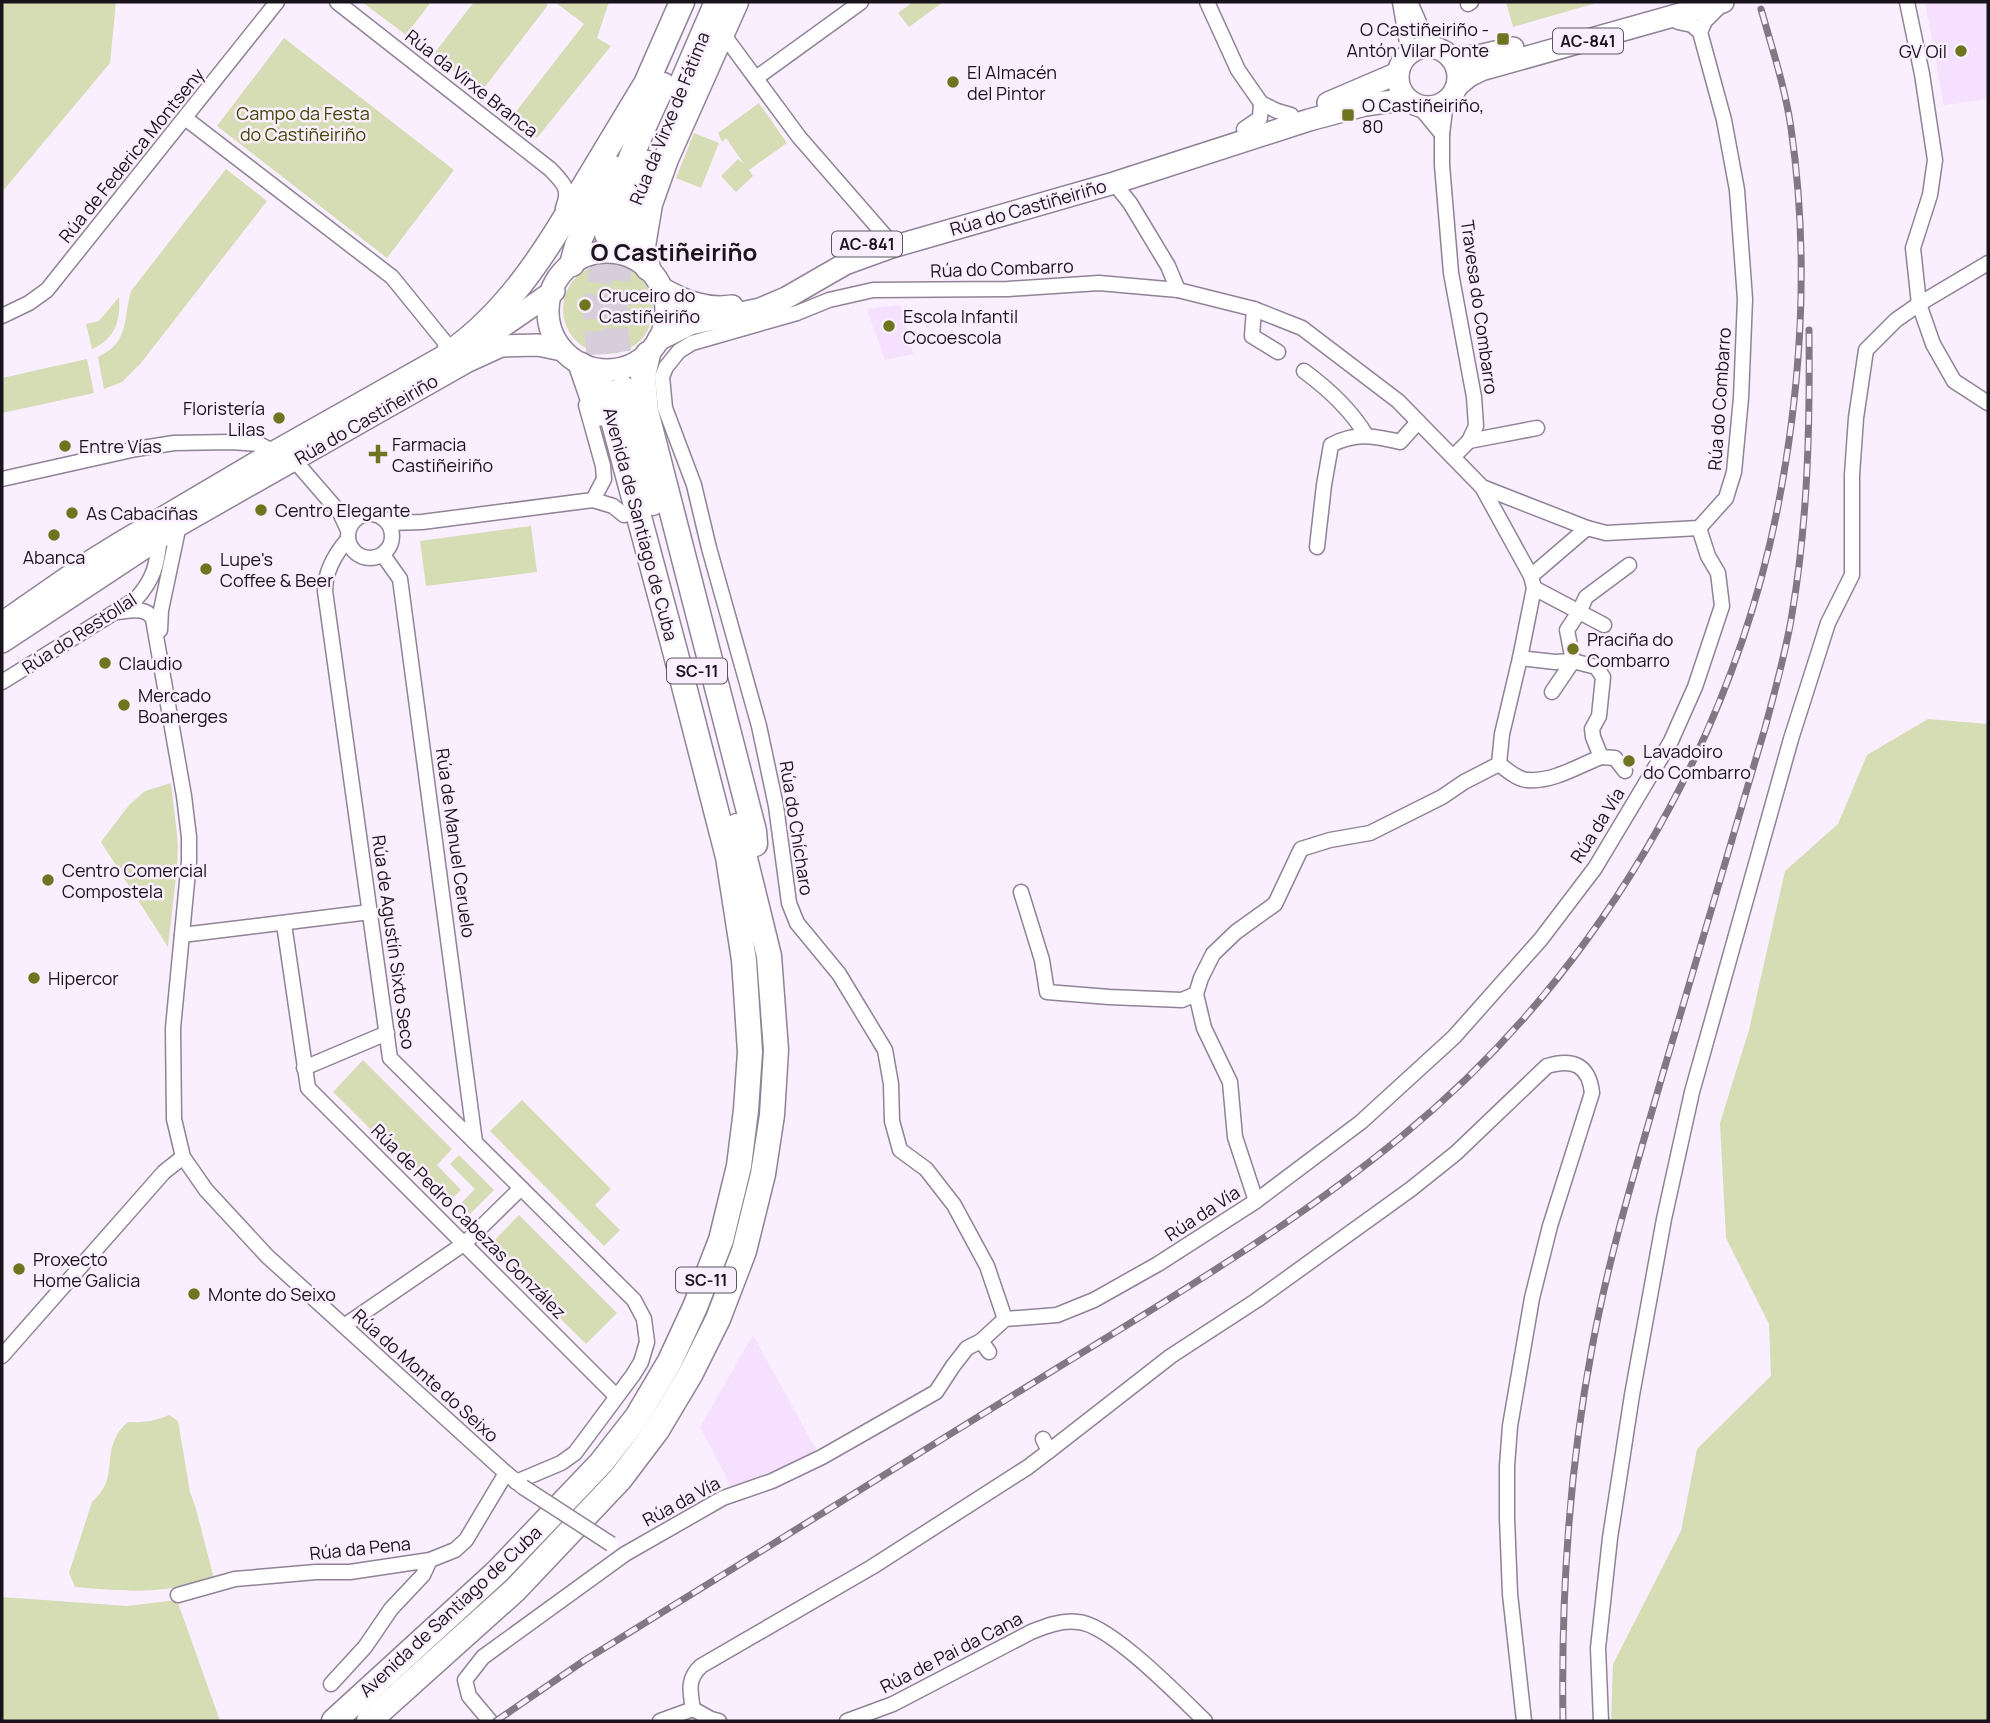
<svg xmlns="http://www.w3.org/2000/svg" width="1990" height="1723" font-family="Manrope,sans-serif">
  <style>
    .built { fill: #f5e0ff }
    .green { fill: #d6dcb4 }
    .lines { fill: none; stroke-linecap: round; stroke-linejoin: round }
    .highway-tunnel { stroke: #d7cedc; stroke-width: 24; stroke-dasharray: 24 12; stroke-linecap: butt }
    .street-casing { stroke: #908297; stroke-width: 17 }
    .primary-casing { stroke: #908297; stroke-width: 24 }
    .highway-casing { stroke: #908297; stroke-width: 27 }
    .street { stroke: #fff; stroke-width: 14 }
    .primary { stroke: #fff; stroke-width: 21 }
    .highway { stroke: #fff; stroke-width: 24 }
    .rail-casing { stroke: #807984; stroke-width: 7 }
    .rail { stroke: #f9effe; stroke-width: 4.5; stroke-dasharray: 13; stroke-linecap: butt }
    .street-bridge-casing { stroke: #908297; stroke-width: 17; stroke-linecap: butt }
    .street-bridge { stroke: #fff; stroke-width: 14 }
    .poi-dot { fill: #6d751e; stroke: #f9effe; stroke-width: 2.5 }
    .labels { text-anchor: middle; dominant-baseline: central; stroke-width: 5; stroke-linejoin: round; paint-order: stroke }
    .shield { fill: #f9effe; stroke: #5c5660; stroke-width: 2 }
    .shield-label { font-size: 16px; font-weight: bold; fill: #19141c }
    .poi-label { font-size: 18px; fill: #19141c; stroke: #f9effe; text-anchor: start }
    .street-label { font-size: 18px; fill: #19141c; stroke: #f9effe }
    .park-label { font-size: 18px; fill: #414603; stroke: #f9effe }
    .district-label { font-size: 24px; font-weight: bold; fill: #19141c; stroke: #f9effe }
  </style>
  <rect width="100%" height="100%" fill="#f9effe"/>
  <!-- built -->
  <g class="built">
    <path d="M 1925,2 L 1988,2 L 1988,99 L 1944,105 Z"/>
    <path d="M 901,305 L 913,354 L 885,360 L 867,309 Z"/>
    <path d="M 753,1335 L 818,1453 L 769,1480 L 732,1488 L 700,1427 Z"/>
  </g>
  <!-- green -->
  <g class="green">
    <path d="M 2,2 L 116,2 L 110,63 L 2,192 Z"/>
    <path d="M 362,2 L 431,2 L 406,35 Z"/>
    <path d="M 474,2 L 543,2 L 548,5 L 481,92 L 433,55 Z"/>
    <path d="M 555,2 L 609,2 L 597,38 L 611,46 L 537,138 L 511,118 L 584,24 Z"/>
    <path d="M 913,2 L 943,2 L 909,27 L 898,13 Z"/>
    <path d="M 1506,2 L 1600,2 L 1513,27 Z"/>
    <path d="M 284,38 L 454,170 L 387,258 L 217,126 Z"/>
    <path d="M 759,103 L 787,143 L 749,170 L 753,176 L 736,192 L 721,176 L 738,159 L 744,164 L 726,138 L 722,142 L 718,133 Z"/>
    <path d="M 694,133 L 719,143 L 701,188 L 676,178 Z"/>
    <path d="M 226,169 L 267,201 L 141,363 L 122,382 L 104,389 L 98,357 C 130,342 123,319 131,291 Z"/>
    <circle cx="608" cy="309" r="45"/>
    <path d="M 119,297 C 121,321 115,339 92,349 L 86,324 L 99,321 Z"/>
    <path d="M 87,359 L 94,393 L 2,413 L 2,378 Z"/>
    <path d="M 531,526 L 537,572 L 426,586 L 420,541 Z"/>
    <path d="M 1928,719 L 1988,724 L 1988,1721 L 1611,1721 L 1613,1664 L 1681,1531 L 1697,1449 L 1771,1376 L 1769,1324 L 1726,1238 L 1720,1123 L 1749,1030 L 1785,871 L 1838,824 L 1867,755 Z"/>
    <path d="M 171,783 L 178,844 L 177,867 L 168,947 L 101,842 L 129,805 L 145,791 Z"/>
    <path d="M 363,1060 L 452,1149 L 437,1165 L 461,1190 L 446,1204 L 333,1092 Z"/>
    <path d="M 522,1100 L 611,1189 L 595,1205 L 620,1230 L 604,1246 L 490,1131 Z"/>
    <path d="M 459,1155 L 494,1190 L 470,1214 L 460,1204 L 475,1189 L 450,1164 Z"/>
    <path d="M 519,1215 L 617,1313 L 586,1344 L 488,1247 Z"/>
    <path d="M 169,1415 L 178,1421 L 190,1492 L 196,1509 L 214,1579 C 162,1594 129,1592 75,1587 L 69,1573 L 92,1502 C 118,1479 103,1461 117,1435 C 119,1430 124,1426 128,1422 C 143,1423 155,1421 169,1415 Z"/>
    <path d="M 2,1597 L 127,1606 L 177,1600 L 220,1721 L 2,1721 Z"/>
  </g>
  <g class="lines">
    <!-- highway-tunnel -->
    <g class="highway-tunnel">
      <path d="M 623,388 L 616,329 L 617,291 L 624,236"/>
      <path d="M 605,390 L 599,363 L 595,312 L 607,234"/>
    </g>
    <defs>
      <g id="street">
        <path d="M 337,2 L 550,169 C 563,183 571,188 563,208"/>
        <path d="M 1207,2 L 1238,70 L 1261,103 L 1277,111 L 1291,115"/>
        <path d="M 1400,2 L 1409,54"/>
        <path d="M 1410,2 L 1430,47"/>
        <path d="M 1907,2 L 1922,74 L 1935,160 L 1930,195 L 1913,248 L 1919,304 L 1933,344 L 1954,381 L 1988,403"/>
        <path d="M 1468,4 L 1471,2"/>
        <path d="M 1700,32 L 1705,21 L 1718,8"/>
        <path d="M 723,34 L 799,137 L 887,238"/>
        <path d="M 756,78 L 861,2"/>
        <path d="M 1446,102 L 1442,134 L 1442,165 L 1451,273 L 1474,397 L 1476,426 L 1469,441 L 1453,457"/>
        <path d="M 1419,106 L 1442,134"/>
        <path d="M 185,118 L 392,277 L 444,341 L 448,354"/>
        <path d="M 1244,129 L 1260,118 L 1261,103"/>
        <path d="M 1114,183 L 1130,203 L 1168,266 L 1178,290"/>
        <path d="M 1254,309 L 1252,336 L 1278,352"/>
        <path d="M 2,316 L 29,303 L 47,290 L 277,2"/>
        <path d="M 1304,371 C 1327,388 1351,410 1366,435"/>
        <path d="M 586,405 L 603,466 L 604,479 L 593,500"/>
        <path d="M 1469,441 L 1537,428"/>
        <path d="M 295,461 L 340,513 L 348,530"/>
        <path d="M 2,479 L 136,449 L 174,443 L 230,442 L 259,444 L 274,452"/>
        <circle cx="370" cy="536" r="22"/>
        <path d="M 388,523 L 422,522 L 593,500 L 613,506 L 624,515"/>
        <path d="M 348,539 C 335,554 325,571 325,591 L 390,1058 L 634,1300 L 644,1319 L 647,1342 L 641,1362 L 633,1375 L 575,1453 L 561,1463 L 516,1482"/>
        <path d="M 1317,547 L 1324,485 L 1331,445 C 1356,432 1373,436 1400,442 L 1418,422"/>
        <path d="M 383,555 L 400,579 L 475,1142"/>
        <path d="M 1531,576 L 1587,528"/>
        <path d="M 1534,588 L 1604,625"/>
        <path d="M 117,612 C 129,611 146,606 153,619 L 184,796 L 189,837 L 189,861 L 173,1028 L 174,1119 L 183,1157 L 206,1190 L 267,1256 L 506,1473 L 523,1487"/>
        <path d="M 160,630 L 161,610 L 179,525"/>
        <path d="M 2,682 L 136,599 C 154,579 157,565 160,537"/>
        <path d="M 1552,692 L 1573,661 L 1567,630 L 1579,612 L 1586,597 L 1629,565"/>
        <path d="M 1601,757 L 1615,758 L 1625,771"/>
        <path d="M 1499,764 C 1507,770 1518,780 1528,780 C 1553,782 1578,766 1601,757 L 1593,737 L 1592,729 L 1599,716 L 1603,677 L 1596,667 L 1573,661 L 1555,662 L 1520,658"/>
        <path d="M 1021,892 L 1042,960 L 1047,992 L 1109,997 L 1182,1000 L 1196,994"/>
        <path d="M 284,924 L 308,1088 L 616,1396"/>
        <path d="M 182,935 L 370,912"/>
        <path d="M 304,1068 L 387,1033"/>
        <path d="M 1256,1201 L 1235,1137 L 1230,1082 L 1204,1028 L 1196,994 L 1201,978 L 1213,954 L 1236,932 L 1275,904 L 1301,849 L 1330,840 L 1370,833 L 1442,797 L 1464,782 L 1499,764 L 1502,734 L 1520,658 L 1534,588 L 1531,576 L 1482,487"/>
        <path d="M 1005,1319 L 987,1266 L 954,1205 L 926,1169 L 900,1150 L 892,1121 L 891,1084 L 885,1050 L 839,974 L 797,923 L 789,903 L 776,806 L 759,726 L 709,548 L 694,485 L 665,408 L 662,377 L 666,367 L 679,351 L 692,343 L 797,313 L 829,300 L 873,290 L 1008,289 L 1099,283 L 1178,290 L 1254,309 L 1302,328 L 1398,401 L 1482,487 L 1587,528 L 1606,533 L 1699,528 L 1726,498 L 1734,472 L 1741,398 L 1745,299 L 1737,190 L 1724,120 L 1700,32 L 1692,25 L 1678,22"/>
        <path d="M 344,1326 L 465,1243 L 521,1188"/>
        <path d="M 981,1341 L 989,1352"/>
        <path d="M 2,1356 L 164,1172 L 183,1157"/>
        <path d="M 1049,1451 L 1171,1356 L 1257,1300 L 1411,1189 L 1456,1153 L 1547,1066 C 1573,1058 1589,1065 1592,1093 L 1550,1226 L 1532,1298 L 1510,1426 L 1507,1466 L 1507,1518 L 1510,1594 L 1524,1721"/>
        <path d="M 178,1595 L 235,1579 L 316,1572 L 350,1572 L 430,1560 L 455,1550 L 466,1540 L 506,1473"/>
        <path d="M 331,1684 L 365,1647 L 391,1609 L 423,1575 L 430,1560"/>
        <path d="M 693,1709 C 690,1691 687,1679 701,1666 L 872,1567 L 1028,1467 L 1049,1451 L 1043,1439"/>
        <path d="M 693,1709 L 711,1719 L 719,1721"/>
        <path d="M 490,1721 L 469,1696 L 465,1680 L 483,1657 L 625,1554 L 723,1498 L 772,1481 L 822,1457 L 936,1392 L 953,1366 L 967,1348 L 981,1341 L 1005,1319 L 1057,1315 L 1094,1300 L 1158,1264 L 1256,1201 L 1361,1122 L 1454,1037 L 1541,939 L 1595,868 L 1671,741 L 1695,687 L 1722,606 L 1718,573 L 1708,556 L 1699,528"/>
        <path d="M 660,1721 L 693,1709"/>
        <path d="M 847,1721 L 893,1704 L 1031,1632 C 1046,1626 1061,1620 1078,1622 C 1110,1624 1181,1698 1205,1721"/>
        <path d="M 1601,1721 L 1598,1648 L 1610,1538 L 1632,1395 L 1664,1219 L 1692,1092 L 1791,739 L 1828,623 L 1852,575 L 1852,475 L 1856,418 L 1866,350 L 1896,320 L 1919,304 L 1988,263"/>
      </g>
      <g id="primary">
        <circle cx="1428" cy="77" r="30"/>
        <path d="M 1451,58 L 1478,56 L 1513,48"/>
        <path d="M 1457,86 L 1469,76 L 1481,70 L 1723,2"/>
        <path d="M 1328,103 L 1398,73"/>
        <circle cx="607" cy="311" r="59"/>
        <path d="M 661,288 C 685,301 705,310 732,306"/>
        <path d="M 658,340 L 690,324 L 760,309 L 786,298 L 845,264 L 892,247 L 1114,183 L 1309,120 L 1365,105 L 1407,99"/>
        <path d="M 2,623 L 91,561 L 120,543 L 274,452 L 448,354 L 490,335 L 554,291"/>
        <path d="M 2,642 L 179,525 L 466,362 L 501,346 L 538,345 L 562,350"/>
      </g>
      <g id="highway">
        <path d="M 681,85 L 717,2"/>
        <path d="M 638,102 L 682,2"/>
        <path d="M 607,234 C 620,180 639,135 663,85"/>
        <path d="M 624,236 L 633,201 L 647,163"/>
        <path d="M 572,264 L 577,246 L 611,167"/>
        <path d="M 648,268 L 643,246 L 650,204 L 666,159 L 736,2"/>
        <path d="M 448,354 C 504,316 544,255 577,198 C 599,161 622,124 644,87"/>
        <path d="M 648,354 L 643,376 L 646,411 L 754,831 L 755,844"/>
        <path d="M 581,365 L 598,414"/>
        <path d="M 623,388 L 652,503"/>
        <path d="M 334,1721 L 497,1572 L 601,1463 L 637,1417 L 670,1361 L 695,1307 L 721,1240 L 739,1166 L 746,1110 L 750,1052 L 744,960 L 728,857 L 675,651 L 605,390"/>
        <path d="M 369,1721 L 515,1590 L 620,1479 L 657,1430 L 691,1373 L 718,1319 L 744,1251 L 763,1174 L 772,1115 L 776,1050 L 769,956 L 737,826"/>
      </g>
    </defs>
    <!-- street casing -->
    <use href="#street" class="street-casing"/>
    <!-- primary casing -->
    <use href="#primary" class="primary-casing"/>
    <!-- highway casing -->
    <use href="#highway" class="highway-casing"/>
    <!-- street -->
    <use href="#street" class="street"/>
    <!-- primary -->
    <use href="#primary" class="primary"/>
    <!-- highway -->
    <use href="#highway" class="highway"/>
    <defs>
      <g id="rail">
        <path d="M 496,1721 L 585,1660 C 737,1566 889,1472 1041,1378 C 1164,1302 1290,1228 1402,1136 C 1593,980 1731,747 1778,506 C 1802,382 1809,253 1791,128 C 1785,87 1772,48 1761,9"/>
        <path d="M 1563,1721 C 1561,1596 1569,1471 1592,1348 C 1609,1255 1637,1164 1663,1073 C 1697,958 1731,843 1765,728 C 1775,690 1786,652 1792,614 C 1808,520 1810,425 1809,330"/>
      </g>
    </defs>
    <!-- rail casing -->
    <use href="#rail" class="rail-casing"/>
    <!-- rail -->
    <use href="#rail" class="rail"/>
    <defs>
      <path id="street-bridge" d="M 523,1487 L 611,1544"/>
    </defs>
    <!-- street-bridge casing -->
    <use href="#street-bridge" class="street-bridge-casing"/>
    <!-- street-bridge -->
    <use href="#street-bridge" class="street-bridge"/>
  </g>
  <!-- markers -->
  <g class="poi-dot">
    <rect x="1496" y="32" width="14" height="14" rx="3.5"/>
    <circle cx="1961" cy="51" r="7"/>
    <circle cx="953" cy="82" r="7"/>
    <rect x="1341" y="108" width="14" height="14" rx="3.5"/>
    <circle cx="585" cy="305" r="7"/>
    <circle cx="889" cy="326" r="7"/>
    <circle cx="279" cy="418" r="7"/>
    <circle cx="65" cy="446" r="7"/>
    <path d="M374.5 443.5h7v7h7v7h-7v7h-7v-7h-7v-7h7z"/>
    <circle cx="261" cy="510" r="7"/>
    <circle cx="72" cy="513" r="7"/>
    <circle cx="54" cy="535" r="7"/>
    <circle cx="206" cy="569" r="7"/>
    <circle cx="1573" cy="649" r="7"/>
    <circle cx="105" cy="663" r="7"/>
    <circle cx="124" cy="705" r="7"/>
    <circle cx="1629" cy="761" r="7"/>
    <circle cx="48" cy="880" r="7"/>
    <circle cx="34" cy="978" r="7"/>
    <circle cx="19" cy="1269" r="7"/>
    <circle cx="194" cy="1294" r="7"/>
  </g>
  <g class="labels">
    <!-- shield labels -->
    <g class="shield">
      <rect x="1553" y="28.5" width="70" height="25" rx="5"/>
      <rect x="832" y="231.5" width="70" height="25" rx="5"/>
      <rect x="667" y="658.5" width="60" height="25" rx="5"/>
      <rect x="676" y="1267.5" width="60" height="25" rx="5"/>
    </g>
    <g class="shield-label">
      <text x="1588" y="41">AC-841</text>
      <text x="867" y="244">AC-841</text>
      <text x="697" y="671">SC-11</text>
      <text x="706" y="1280">SC-11</text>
    </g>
    <!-- poi labels -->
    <g class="poi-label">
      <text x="1489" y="29" text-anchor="end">O Castiñeiriño -<tspan x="1489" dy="21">Antón Vilar Ponte</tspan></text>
      <text x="1947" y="51" text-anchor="end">GV Oil</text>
      <text x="967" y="72">El Almacén<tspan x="967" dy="21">del Pintor</tspan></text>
      <text x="1362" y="105">O Castiñeiriño,<tspan x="1362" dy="21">80</tspan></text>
      <text x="599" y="295">Cruceiro do<tspan x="599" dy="21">Castiñeiriño</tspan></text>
      <text x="903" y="316">Escola Infantil<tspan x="903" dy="21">Cocoescola</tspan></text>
      <text x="265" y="408" text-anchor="end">Floristería<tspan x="265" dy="21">Lilas</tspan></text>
      <text x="392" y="444">Farmacia<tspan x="392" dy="21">Castiñeiriño</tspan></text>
      <text x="79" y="446">Entre Vías</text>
      <text x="275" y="510">Centro Elegante</text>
      <text x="86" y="513">As Cabaciñas</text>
      <text x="54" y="557" text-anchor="middle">Abanca</text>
      <text x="220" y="559">Lupe's<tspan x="220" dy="21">Coffee &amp; Beer</tspan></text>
      <text x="1587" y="639">Praciña do<tspan x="1587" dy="21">Combarro</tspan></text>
      <text x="119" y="663">Claudio</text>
      <text x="138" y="695">Mercado<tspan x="138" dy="21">Boanerges</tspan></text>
      <text x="1643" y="751">Lavadoiro<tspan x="1643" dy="21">do Combarro</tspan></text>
      <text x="62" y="870">Centro Comercial<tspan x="62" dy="21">Compostela</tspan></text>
      <text x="48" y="978">Hipercor</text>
      <text x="33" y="1259">Proxecto<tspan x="33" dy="21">Home Galicia</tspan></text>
      <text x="208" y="1294">Monte do Seixo</text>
    </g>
    <!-- street labels -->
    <g class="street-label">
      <text transform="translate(472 83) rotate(38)">Rúa da Virxe Branca</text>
      <text transform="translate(669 118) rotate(-68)">Rúa da Virxe de Fátima</text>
      <text transform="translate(131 155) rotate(-51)">Rúa de Federica Montseny</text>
      <text transform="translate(1028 207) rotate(-16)">Rúa do Castiñeiriño</text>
      <text transform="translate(1002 268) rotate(-2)">Rúa do Combarro</text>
      <text transform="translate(1480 307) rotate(82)">Travesa do Combarro</text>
      <text transform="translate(1719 399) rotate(-86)">Rúa do Combarro</text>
      <text transform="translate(366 419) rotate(-30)">Rúa do Castiñeiriño</text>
      <text transform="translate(641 524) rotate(75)">Avenida de Santiago de Cuba</text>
      <text transform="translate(79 633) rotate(-33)">Rúa do Restollal</text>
      <text transform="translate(1597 825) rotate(-58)">Rúa da Vía</text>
      <text transform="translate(797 828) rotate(81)">Rúa do Chícharo</text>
      <text transform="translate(456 843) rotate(82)">Rúa de Manuel Ceruelo</text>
      <text transform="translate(394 942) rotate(82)">Rúa de Agustín Sixto Seco</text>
      <text transform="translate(1202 1213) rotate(-33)">Rúa da Vía</text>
      <text transform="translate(469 1221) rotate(45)">Rúa de Pedro Cabezas González</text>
      <text transform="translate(426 1375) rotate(42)">Rúa do Monte do Seixo</text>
      <text transform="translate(681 1501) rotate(-28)">Rúa da Vía</text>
      <text transform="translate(360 1548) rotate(-6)">Rúa da Pena</text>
      <text transform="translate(450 1611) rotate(-43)">Avenida de Santiago de Cuba</text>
      <text transform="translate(951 1652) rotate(-27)">Rúa de Pai da Cana</text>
    </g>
    <!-- park labels -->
    <g class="park-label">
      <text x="303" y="113">Campo da Festa<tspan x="303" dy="21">do Castiñeiriño</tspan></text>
    </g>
    <!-- district labels -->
    <g class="district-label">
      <text x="674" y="251">O Castiñeiriño</text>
    </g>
  </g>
  <!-- border -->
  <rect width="1990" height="1723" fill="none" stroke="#19141c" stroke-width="7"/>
</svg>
